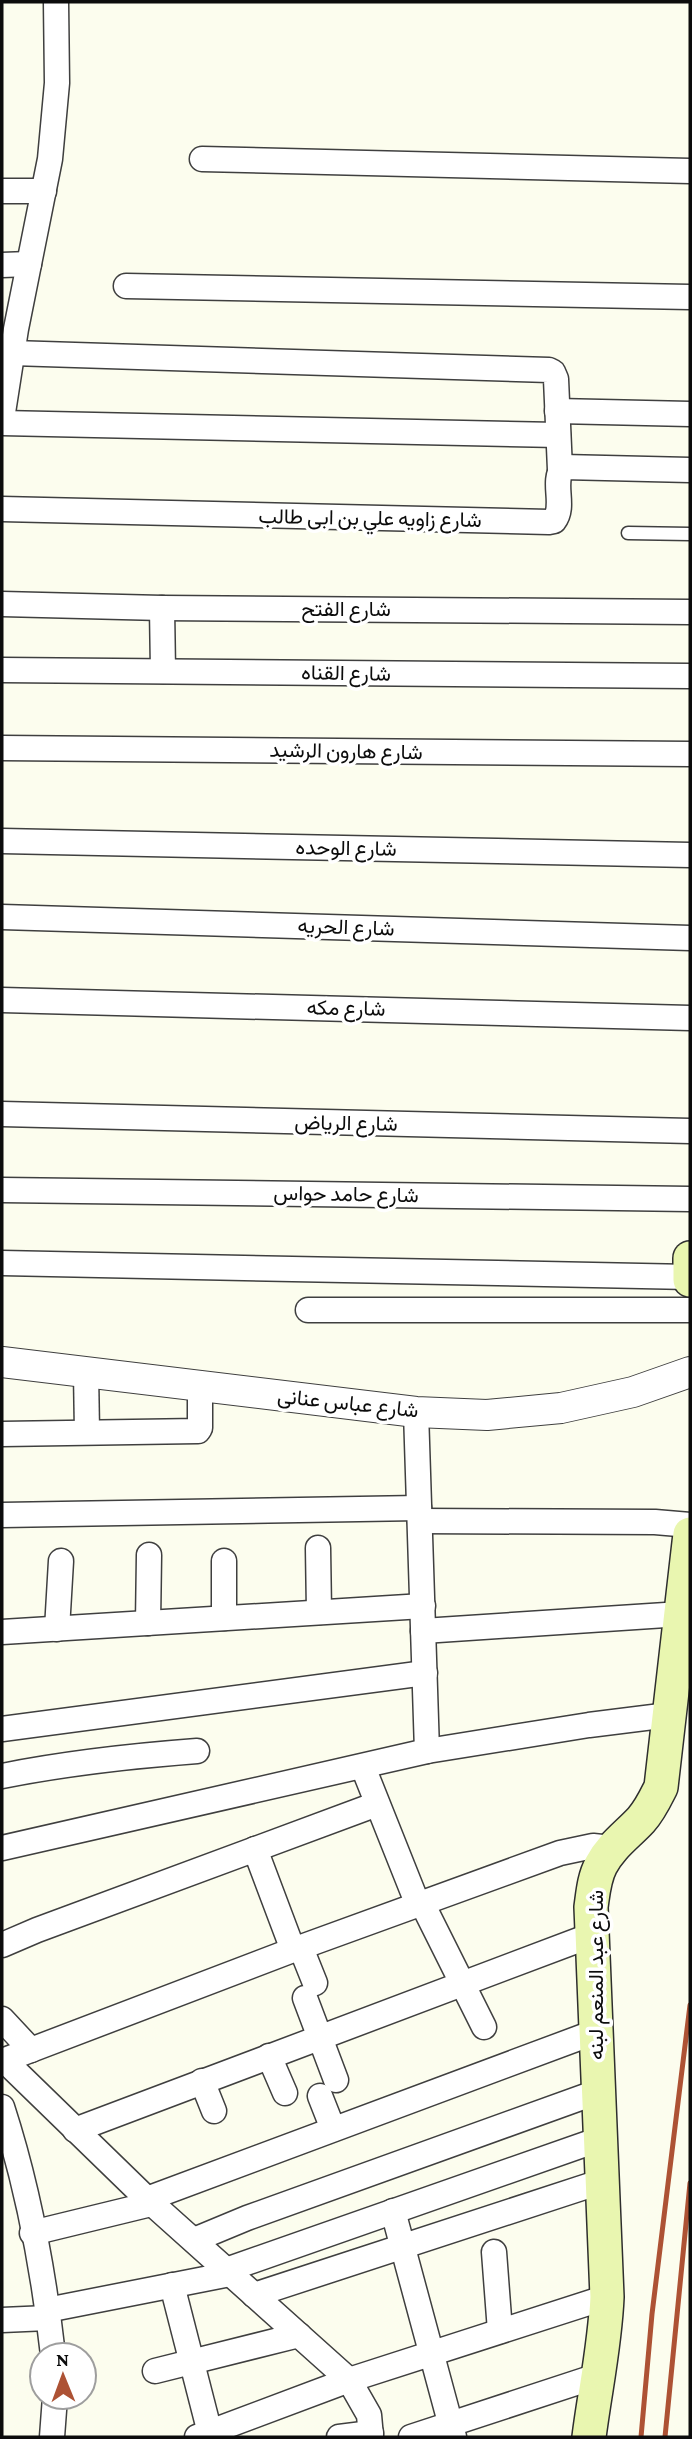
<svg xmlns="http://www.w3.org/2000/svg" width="692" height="2439" font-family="'Crimson Pro',Vazirmatn,serif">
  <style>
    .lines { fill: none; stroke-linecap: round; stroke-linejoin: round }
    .service-casing { stroke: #3f3f3f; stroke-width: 15 }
    .minor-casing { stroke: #3f3f3f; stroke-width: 27 }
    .tertiary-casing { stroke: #3f3f3f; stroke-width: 32 }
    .secondary-casing { stroke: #2e2e2e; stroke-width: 36 }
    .service { stroke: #fff; stroke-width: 12 }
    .minor { stroke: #fff; stroke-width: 24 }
    .tertiary { stroke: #fff; stroke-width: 30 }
    .secondary { stroke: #e9f6b0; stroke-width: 33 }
    .rail { stroke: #ad5234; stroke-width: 5 }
    .labels { text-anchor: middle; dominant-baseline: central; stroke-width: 7; stroke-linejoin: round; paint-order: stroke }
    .street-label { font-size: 21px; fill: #0c0c0c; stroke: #fff }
  </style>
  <rect width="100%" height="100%" fill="#fcfdee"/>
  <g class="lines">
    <defs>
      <path id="service" d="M 628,533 L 690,534"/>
      <g id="minor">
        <path d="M 202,159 L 690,171"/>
        <path d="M 2,191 L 44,191"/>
        <path d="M 2,265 L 29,264"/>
        <path d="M 126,286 L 690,297"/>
        <path d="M 12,353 L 549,370 L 553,372 L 556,379 L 560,470"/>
        <path d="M 557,411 L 690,414"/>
        <path d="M 2,419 L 16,329 L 50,159 L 57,83 L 56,2"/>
        <path d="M 2,423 L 558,435"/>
        <path d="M 2,509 L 549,522 L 554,521 C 566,506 551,482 563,467 L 690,470"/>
        <path d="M 2,604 L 162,608 L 690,612"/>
        <path d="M 162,608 L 163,671"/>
        <path d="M 2,670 L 690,676"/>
        <path d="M 2,748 L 690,754"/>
        <path d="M 2,841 L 690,855"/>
        <path d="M 2,917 L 690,938"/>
        <path d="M 2,1000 L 690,1018"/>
        <path d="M 2,1114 L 690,1131"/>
        <path d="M 2,1190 L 690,1199"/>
        <path d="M 2,1263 L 690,1277"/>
        <path d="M 308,1310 L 690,1310"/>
        <path d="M 86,1372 L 87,1432"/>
        <path d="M 416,1412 L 427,1751"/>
        <path d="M 2,1434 L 198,1431 L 200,1428 L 200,1386"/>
        <path d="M 2,1515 L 419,1508"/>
        <path d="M 420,1521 L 655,1522 L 690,1525"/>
        <path d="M 318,1548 L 319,1612"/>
        <path d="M 224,1561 L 224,1618"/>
        <path d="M 148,1623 L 149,1555"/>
        <path d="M 57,1629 L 61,1561"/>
        <path d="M 423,1631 L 681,1614"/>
        <path d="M 2,1632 L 423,1606"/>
        <path d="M 2,1729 L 425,1673"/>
        <path d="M 363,1767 L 418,1905"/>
        <path d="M 2,1776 C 67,1763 131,1756 197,1751"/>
        <path d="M 2,1848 L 427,1751 L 589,1725 L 669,1715"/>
        <path d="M 255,1849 L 293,1950"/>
        <path d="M 422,1903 L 484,2027"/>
        <path d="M 2,1945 L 37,1930 L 377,1804"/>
        <path d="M 301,1948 L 315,1983"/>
        <path d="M 305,1998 L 336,2080"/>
        <path d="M 2,2019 L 31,2050"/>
        <path d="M 269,2056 L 285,2093"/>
        <path d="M 4,2060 L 147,2199 L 349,2380 L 369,2415 L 371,2437"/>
        <path d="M 2,2061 L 293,1950 L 560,1853 L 593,1846 L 612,1848"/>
        <path d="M 202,2081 L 214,2111"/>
        <path d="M 320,2096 L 333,2129"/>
        <path d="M 2,2107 C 27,2184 44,2275 53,2355"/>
        <path d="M 75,2130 L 592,1935"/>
        <path d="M 147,2199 L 595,2032"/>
        <path d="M 393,2211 L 454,2437"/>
        <path d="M 32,2233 L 151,2204"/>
        <path d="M 194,2240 L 247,2218 L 597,2092"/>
        <path d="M 494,2252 L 500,2331"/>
        <path d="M 226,2270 L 600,2139"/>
        <path d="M 172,2285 L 211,2437"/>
        <path d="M 254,2295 L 603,2181"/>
        <path d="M 47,2310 L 230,2274"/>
        <path d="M 2,2320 L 48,2318"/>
        <path d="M 155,2371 L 299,2335"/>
        <path d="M 52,2437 L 55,2397"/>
        <path d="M 197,2437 L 349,2380 L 607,2297"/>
        <path d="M 339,2437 L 371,2433"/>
        <path d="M 411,2437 L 600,2375"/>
      </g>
      <path id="tertiary" d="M 2,1362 L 416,1412 L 487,1415 L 561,1408 L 633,1392 L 690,1372"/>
      <g id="secondary">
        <path d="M 690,1258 L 690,1280"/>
        <path d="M 589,2437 C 595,2390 605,2345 607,2297 L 591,1907 C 593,1893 594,1878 601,1865 C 611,1846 627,1835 641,1820 C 650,1810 655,1799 661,1787 L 690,1534"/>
      </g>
    </defs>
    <!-- service casing -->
    <use href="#service" class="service-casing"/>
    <!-- minor casing -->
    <use href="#minor" class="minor-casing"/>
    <!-- tertiary casing -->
    <use href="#tertiary" class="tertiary-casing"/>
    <!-- secondary casing -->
    <use href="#secondary" class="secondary-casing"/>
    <!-- service -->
    <use href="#service" class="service"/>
    <!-- minor -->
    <use href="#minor" class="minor"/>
    <!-- tertiary -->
    <use href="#tertiary" class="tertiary"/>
    <!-- secondary -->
    <use href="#secondary" class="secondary"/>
    <!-- rail -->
    <g class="rail">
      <path d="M 641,2437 L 652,2314 L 690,2005"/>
      <path d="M 665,2437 L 690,2183"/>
    </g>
  </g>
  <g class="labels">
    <!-- street labels -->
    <g class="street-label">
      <text transform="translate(370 518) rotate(1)">شارع زاويه علي بن ابى طالب</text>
      <text x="346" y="609">شارع الفتح</text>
      <text transform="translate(346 673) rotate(1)">شارع القناه</text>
      <text transform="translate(346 751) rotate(1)">شارع هارون الرشيد</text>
      <text transform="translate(346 848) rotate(1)">شارع الوحده</text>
      <text transform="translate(346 927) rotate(2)">شارع الحريه</text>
      <text transform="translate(346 1008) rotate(1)">شارع مكه</text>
      <text transform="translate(346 1123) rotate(1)">شارع الرياض</text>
      <text transform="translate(346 1194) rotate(1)">شارع حامد حواس</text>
      <text transform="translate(348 1403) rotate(6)">شارع عباس عنانى</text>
      <text transform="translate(596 1975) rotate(-90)">شارع عبد المنعم لبنه</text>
    </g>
  </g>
  <!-- border -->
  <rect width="692" height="2439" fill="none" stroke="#0c0c0c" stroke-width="7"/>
  <!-- north arrow -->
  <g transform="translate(63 2376) rotate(359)"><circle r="33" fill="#ffffff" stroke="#9e9e9e" stroke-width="2"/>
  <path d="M0-5L12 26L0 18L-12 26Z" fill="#ad5234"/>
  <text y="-10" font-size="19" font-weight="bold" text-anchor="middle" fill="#0c0c0c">N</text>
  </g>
</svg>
